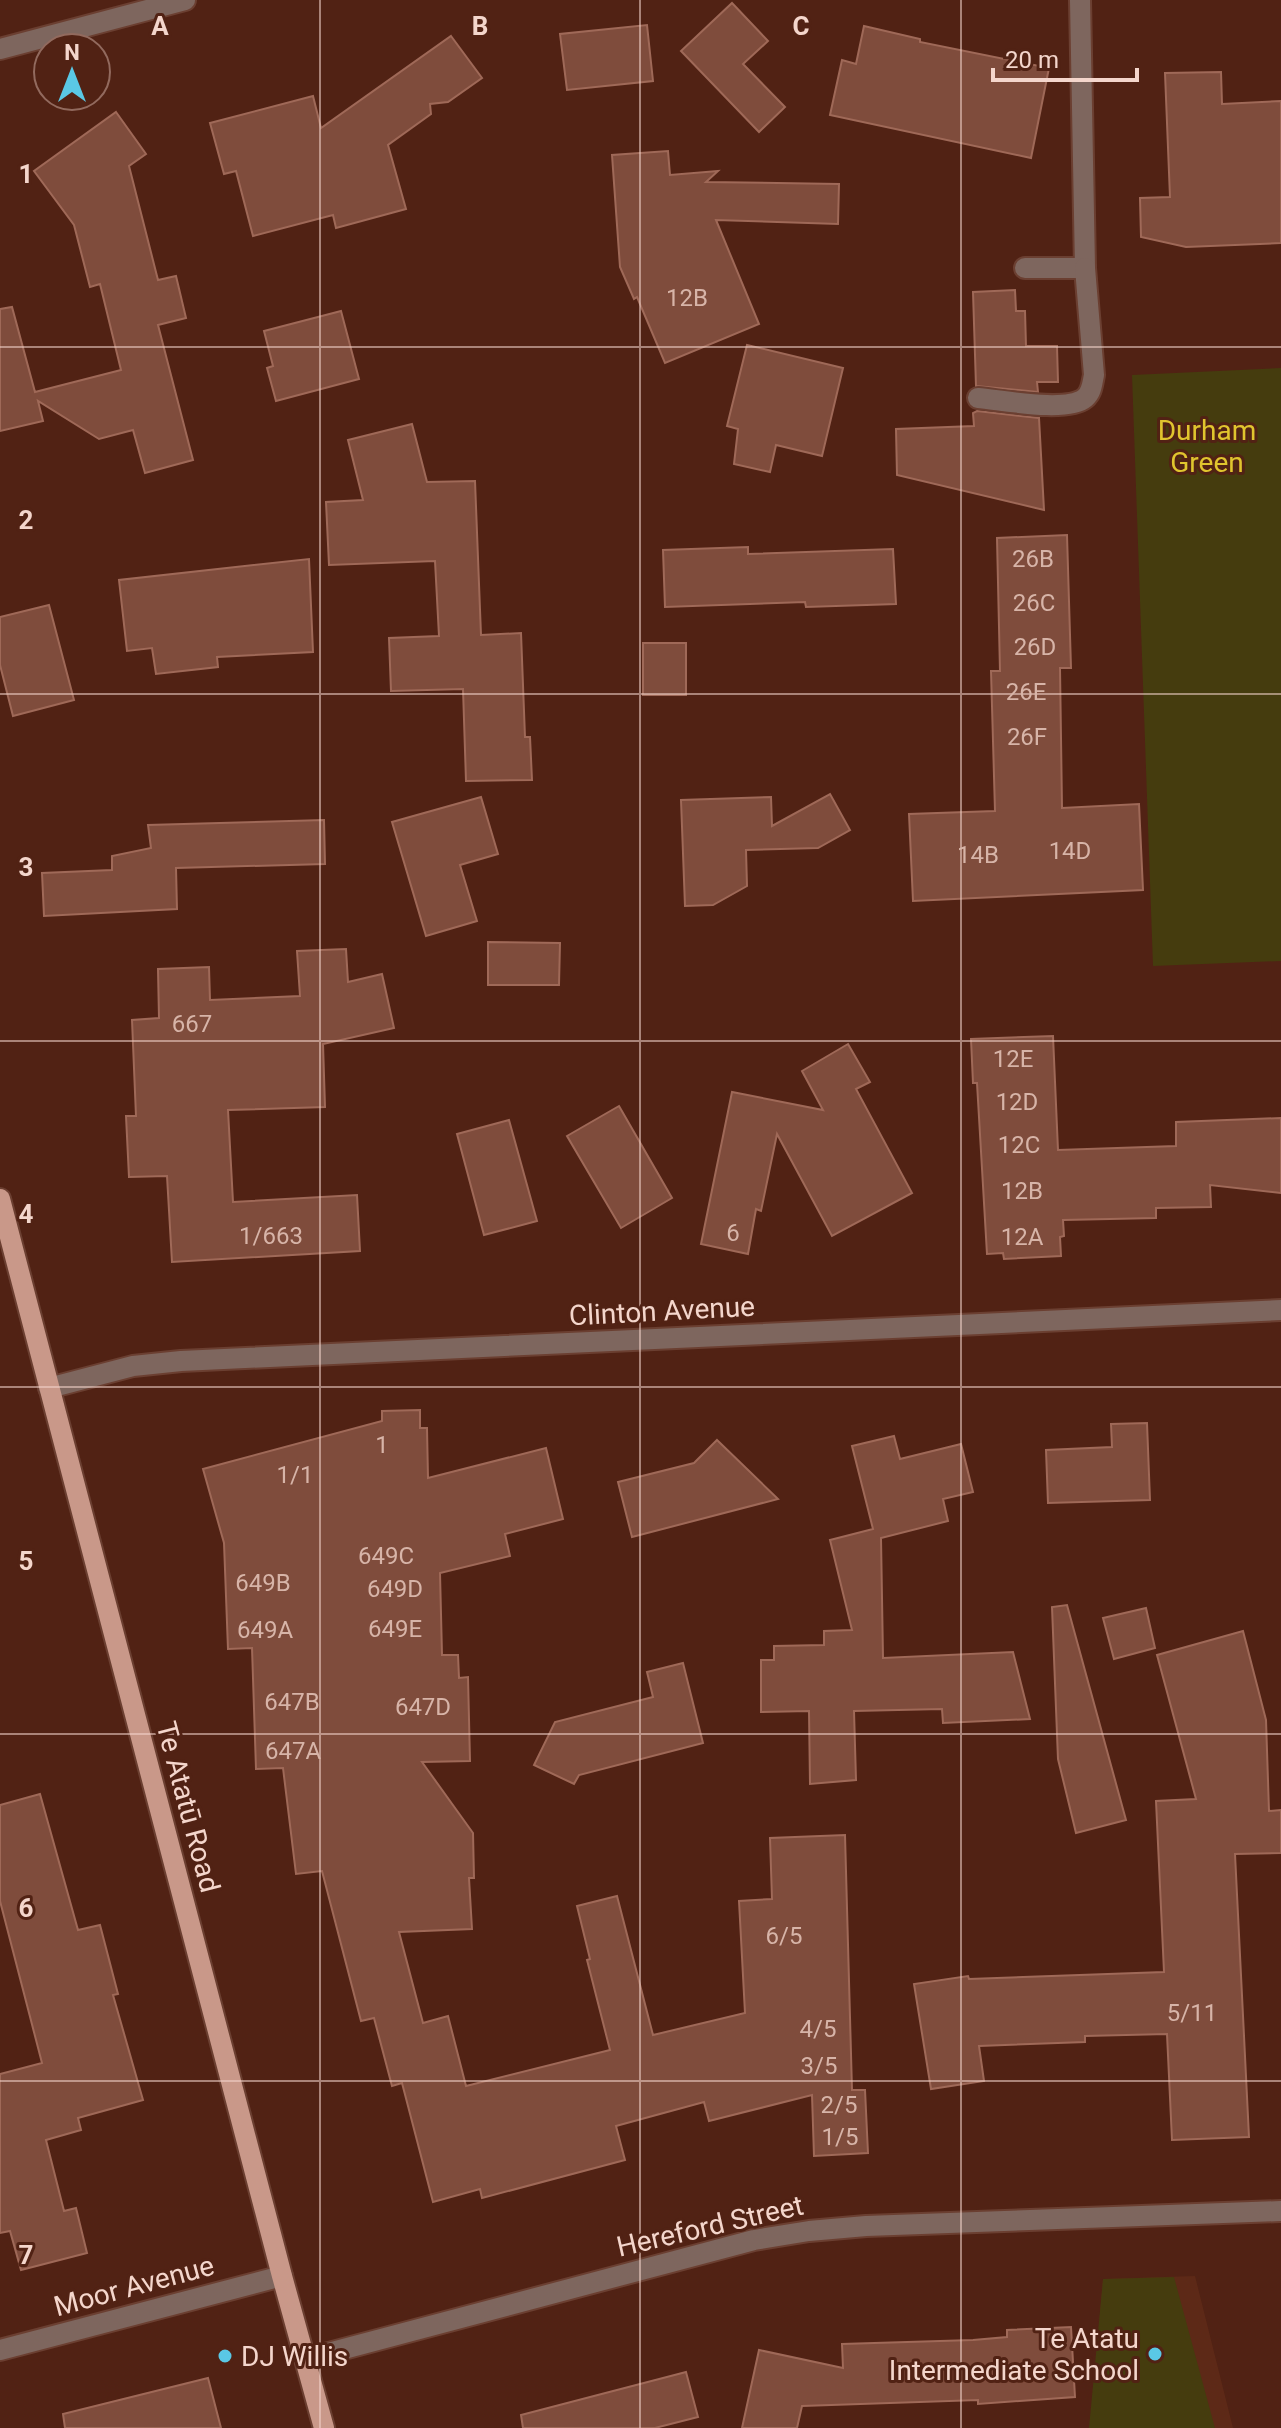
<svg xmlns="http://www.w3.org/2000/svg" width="1281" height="2428" font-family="Roboto,sans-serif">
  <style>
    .built { fill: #5d2917 }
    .green { fill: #453c0e }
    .building { fill: #7f4c3c; stroke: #9f6958; stroke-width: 2 }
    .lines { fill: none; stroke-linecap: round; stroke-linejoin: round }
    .minor-casing { stroke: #6b3f31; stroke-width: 24 }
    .major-casing { stroke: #6b3f31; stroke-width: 24 }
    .minor { stroke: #7e665e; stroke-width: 20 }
    .major { stroke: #c99889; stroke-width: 20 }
    .grid { fill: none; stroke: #f4d6cc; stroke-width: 2; stroke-opacity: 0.55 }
    .poi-dot { fill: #5ac8e5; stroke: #512214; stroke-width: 3 }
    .labels { text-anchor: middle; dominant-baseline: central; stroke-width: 6; stroke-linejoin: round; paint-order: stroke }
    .number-label { font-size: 24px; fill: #d7b4a8 }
    .park-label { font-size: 28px; fill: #e0c52e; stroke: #512214 }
    .street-label { font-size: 28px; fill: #f4d6cc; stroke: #512214 }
    .poi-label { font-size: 28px; fill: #f4d6cc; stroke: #512214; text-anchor: end }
    .grid-label { font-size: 26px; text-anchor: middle; font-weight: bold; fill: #f4d6cc; stroke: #512214; stroke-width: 6; stroke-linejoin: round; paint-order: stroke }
  </style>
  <rect width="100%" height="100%" fill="#512214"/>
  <!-- built -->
  <path class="built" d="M 1195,2276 L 1233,2428 L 1090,2428 L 1103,2279 Z"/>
  <!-- green -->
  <g class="green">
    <path d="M 1281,368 L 1281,961 L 1153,966 L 1132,375 Z"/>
    <path d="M 1174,2277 L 1215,2428 L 1089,2428 L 1103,2279 Z"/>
  </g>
  <!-- building -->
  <g class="building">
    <path d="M 732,3 L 768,41 L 743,64 L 785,107 L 759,132 L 681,51 Z"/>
    <path d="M 647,25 L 653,81 L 567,90 L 560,34 Z"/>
    <path d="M 864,26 L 920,39 L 920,42 L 1049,68 L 1031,158 L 830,115 L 842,60 L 856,64 Z"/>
    <path d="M 451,36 L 482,78 L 448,102 L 430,104 L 431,114 L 388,145 L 406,209 L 336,228 L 333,215 L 253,236 L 236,171 L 224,174 L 210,123 L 313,96 L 321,128 Z"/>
    <path d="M 1221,72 L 1222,104 L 1281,101 L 1281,243 L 1186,247 L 1141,237 L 1140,198 L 1170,197 L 1165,73 Z"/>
    <path d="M 116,112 L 146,154 L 129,166 L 158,280 L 176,276 L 186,318 L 158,325 L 193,460 L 145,473 L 133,430 L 99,439 L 38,401 L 43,421 L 0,431 L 0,309 L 12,307 L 35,392 L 121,370 L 100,284 L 90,287 L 74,225 L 34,171 Z"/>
    <path d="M 668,151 L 670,175 L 718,171 L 706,182 L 839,184 L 838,224 L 716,220 L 759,324 L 665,363 L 637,297 L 634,299 L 620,267 L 612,155 Z"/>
    <path d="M 1015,290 L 1016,311 L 1025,311 L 1026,346 L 1057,346 L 1058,382 L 1037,382 L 1038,392 L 976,386 L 973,292 Z"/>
    <path d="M 341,311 L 359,379 L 276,401 L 267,368 L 273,366 L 264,331 Z"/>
    <path d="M 747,345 L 843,368 L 822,456 L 776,445 L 770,472 L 734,464 L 738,429 L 727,426 Z"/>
    <path d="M 977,411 L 1039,418 L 1044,510 L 897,475 L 896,429 L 974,426 L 973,413 Z"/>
    <path d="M 412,424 L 427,482 L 475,481 L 481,635 L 521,633 L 525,737 L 530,737 L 532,780 L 466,781 L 463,689 L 391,691 L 389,638 L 439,636 L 435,561 L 329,565 L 326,502 L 363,500 L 348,440 Z"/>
    <path d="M 1067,535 L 1071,668 L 1060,668 L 1062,808 L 1139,804 L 1143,890 L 913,901 L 909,814 L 995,811 L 991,671 L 1000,671 L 997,538 Z"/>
    <path d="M 748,547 L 748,554 L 893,549 L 896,604 L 806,607 L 805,602 L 665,607 L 663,550 Z"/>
    <path d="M 309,559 L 313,652 L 217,657 L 218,667 L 156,674 L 152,648 L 127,651 L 119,580 Z"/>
    <path d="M 49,605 L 74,700 L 13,716 L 0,665 L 0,617 Z"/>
    <rect x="643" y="643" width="43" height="52"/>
    <path d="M 830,794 L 850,830 L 818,848 L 746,850 L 747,886 L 713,905 L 685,906 L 681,800 L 771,797 L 772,826 Z"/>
    <path d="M 481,797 L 498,854 L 460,865 L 477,921 L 426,936 L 392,822 Z"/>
    <path d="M 324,820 L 325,864 L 176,868 L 177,909 L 44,916 L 42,873 L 112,870 L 112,856 L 151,848 L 148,825 Z"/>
    <path d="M 488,942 L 560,943 L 559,985 L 488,985 Z"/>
    <path d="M 346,949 L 348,982 L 382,974 L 394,1028 L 323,1044 L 325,1107 L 228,1110 L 233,1202 L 357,1195 L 360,1251 L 172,1262 L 167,1176 L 129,1177 L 126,1116 L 136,1116 L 132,1020 L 159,1018 L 158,969 L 209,967 L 210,1000 L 300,996 L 297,951 Z"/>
    <path d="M 1053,1036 L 1058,1150 L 1176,1146 L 1176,1122 L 1281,1118 L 1281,1193 L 1210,1185 L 1211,1207 L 1156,1208 L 1156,1218 L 1063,1220 L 1064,1236 L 1060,1237 L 1061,1256 L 1004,1259 L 1003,1253 L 987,1254 L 977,1083 L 973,1083 L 971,1039 Z"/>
    <path d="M 848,1044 L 870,1082 L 856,1089 L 912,1193 L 832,1236 L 777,1134 L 761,1211 L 756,1209 L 748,1254 L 701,1244 L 732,1092 L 823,1110 L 802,1071 Z"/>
    <path d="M 619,1106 L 672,1198 L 621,1228 L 567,1136 Z"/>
    <path d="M 509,1120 L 537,1221 L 484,1235 L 457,1134 Z"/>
    <path d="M 420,1410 L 420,1428 L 427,1428 L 428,1478 L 546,1448 L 563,1519 L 505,1534 L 510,1556 L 440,1573 L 442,1655 L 458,1655 L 459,1678 L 468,1677 L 470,1761 L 422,1762 L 473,1833 L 474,1878 L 469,1878 L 472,1929 L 399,1932 L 423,2023 L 448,2016 L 466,2086 L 610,2050 L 587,1960 L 590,1959 L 577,1906 L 617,1896 L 653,2035 L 745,2013 L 739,1901 L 772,1899 L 770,1838 L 845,1835 L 852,2090 L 865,2090 L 868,2153 L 814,2156 L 812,2095 L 709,2121 L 704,2102 L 616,2126 L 625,2160 L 482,2198 L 480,2189 L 433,2202 L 402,2083 L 392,2086 L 374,2018 L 361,2021 L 322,1871 L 296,1874 L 283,1768 L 256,1769 L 252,1648 L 228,1649 L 224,1543 L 203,1469 L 382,1421 L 382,1411 Z"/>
    <path d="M 1147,1423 L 1150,1500 L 1048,1503 L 1046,1450 L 1112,1447 L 1111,1424 Z"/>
    <path d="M 894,1436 L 900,1459 L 961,1444 L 973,1492 L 943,1499 L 948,1521 L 881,1538 L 883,1658 L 1013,1652 L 1030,1719 L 943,1723 L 942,1709 L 854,1711 L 856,1780 L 810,1784 L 809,1711 L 761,1712 L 761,1660 L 774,1660 L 774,1646 L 824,1645 L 824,1631 L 852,1630 L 830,1540 L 873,1529 L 852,1446 Z"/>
    <path d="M 717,1440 L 778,1499 L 632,1537 L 618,1482 L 694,1463 Z"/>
    <path d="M 1067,1605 L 1126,1820 L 1076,1833 L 1058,1759 L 1052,1607 Z"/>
    <path d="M 1146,1608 L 1155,1648 L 1114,1659 L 1103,1618 Z"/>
    <path d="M 1243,1631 L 1266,1720 L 1269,1811 L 1281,1810 L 1281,1853 L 1235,1854 L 1249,2137 L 1172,2140 L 1167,2034 L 1085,2036 L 1085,2042 L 979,2046 L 984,2081 L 931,2089 L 914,1984 L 968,1976 L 969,1979 L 1164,1972 L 1156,1801 L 1196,1799 L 1157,1655 Z"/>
    <path d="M 683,1663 L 703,1743 L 579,1775 L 574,1784 L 534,1765 L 555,1722 L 653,1697 L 647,1672 Z"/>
    <path d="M 40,1794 L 78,1930 L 100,1925 L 118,1994 L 113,1995 L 143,2100 L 78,2118 L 81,2130 L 46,2140 L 64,2211 L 76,2208 L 87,2253 L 21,2270 L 10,2231 L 0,2233 L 0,2074 L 42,2063 L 0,1901 L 0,1805 Z"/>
    <path d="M 1071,2327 L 1075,2397 L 978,2404 L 978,2400 L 802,2406 L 797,2428 L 742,2428 L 759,2350 L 843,2368 L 842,2344 L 973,2340 L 1007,2337 L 1007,2330 Z"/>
    <path d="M 686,2372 L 698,2417 L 655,2428 L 523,2428 L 521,2415 Z"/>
    <path d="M 208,2378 L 221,2428 L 65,2428 L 63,2414 Z"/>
  </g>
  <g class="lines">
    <defs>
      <g id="minor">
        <path d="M 0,49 L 185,0"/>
        <path d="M 1025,268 L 1085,268 L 1080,0"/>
        <path d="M 978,398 C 1002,400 1067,413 1085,398 C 1092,392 1092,384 1094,375 L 1085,268"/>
        <path d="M 49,1388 L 133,1366 L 181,1361 L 1281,1310"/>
        <path d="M 0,2350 L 282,2276"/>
        <path d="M 306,2359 L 754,2240 L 809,2231 L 866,2226 L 1281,2211"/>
      </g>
      <path id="major" d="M 0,1199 L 282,2276 L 324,2428"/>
    </defs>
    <!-- minor casing -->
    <use href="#minor" class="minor-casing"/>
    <!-- major casing -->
    <use href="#major" class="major-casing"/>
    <!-- minor -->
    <use href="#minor" class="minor"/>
    <!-- major -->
    <use href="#major" class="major"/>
  </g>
  <!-- grid -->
  <path class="grid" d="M 320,0 L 320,2428M 640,0 L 640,2428M 961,0 L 961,2428M 0,347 L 1281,347M 0,694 L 1281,694M 0,1041 L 1281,1041M 0,1387 L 1281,1387M 0,1734 L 1281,1734M 0,2081 L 1281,2081"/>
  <!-- markers -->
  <g class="poi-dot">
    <circle cx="1155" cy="2354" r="8"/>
    <circle cx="225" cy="2356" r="8"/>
  </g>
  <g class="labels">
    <!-- number labels -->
    <g class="number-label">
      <text x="687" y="298">12B</text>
      <text x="1033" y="559">26B</text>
      <text x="1034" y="603">26C</text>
      <text x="1035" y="647">26D</text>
      <text x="1026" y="692">26E</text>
      <text x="1027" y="737">26F</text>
      <text x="1070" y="851">14D</text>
      <text x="978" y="855">14B</text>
      <text x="192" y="1024">667</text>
      <text x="1013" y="1059">12E</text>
      <text x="1017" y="1102">12D</text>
      <text x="1019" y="1145">12C</text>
      <text x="1022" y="1191">12B</text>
      <text x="733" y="1233">6</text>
      <text x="271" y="1236">1/663</text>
      <text x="1022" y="1237">12A</text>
      <text x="382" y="1445">1</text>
      <text x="295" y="1475">1/1</text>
      <text x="386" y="1556">649C</text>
      <text x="263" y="1583">649B</text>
      <text x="395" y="1589">649D</text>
      <text x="395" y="1629">649E</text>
      <text x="265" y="1630">649A</text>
      <text x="292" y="1702">647B</text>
      <text x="423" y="1707">647D</text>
      <text x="293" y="1751">647A</text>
      <text x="784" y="1936">6/5</text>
      <text x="1192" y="2013">5/11</text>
      <text x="818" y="2029">4/5</text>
      <text x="819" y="2066">3/5</text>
      <text x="839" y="2105">2/5</text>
      <text x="840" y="2137">1/5</text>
    </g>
    <!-- park labels -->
    <g class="park-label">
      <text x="1207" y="430">Durham<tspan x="1207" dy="32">Green</tspan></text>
    </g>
    <!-- street labels -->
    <g class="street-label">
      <text transform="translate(662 1311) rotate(-3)">Clinton Avenue</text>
      <text transform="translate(188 1807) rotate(75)">Te Atatū Road</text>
      <text transform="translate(710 2226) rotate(-13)">Hereford Street</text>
      <text transform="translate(134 2286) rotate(-15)">Moor Avenue</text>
    </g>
    <!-- poi labels -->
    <g class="poi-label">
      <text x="1139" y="2338">Te Atatu<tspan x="1139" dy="32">Intermediate School</tspan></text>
      <text x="241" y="2356" text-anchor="start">DJ Willis</text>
    </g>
  </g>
  <g class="grid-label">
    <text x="160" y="35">A</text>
    <text x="480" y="35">B</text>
    <text x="801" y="35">C</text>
    <text x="26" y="183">1</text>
    <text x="26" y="529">2</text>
    <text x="26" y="876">3</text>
    <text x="26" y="1223">4</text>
    <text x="26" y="1570">5</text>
    <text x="26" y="1917">6</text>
    <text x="26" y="2264">7</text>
  </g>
  <!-- north arrow -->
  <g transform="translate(72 72)"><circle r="38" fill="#512214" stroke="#926a5e" stroke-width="2"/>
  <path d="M0-6L14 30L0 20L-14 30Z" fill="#5ac8e5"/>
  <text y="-12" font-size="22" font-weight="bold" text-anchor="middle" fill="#f4d6cc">N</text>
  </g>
  <!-- scale -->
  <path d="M993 68v12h144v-12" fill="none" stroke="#f4d6cc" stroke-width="4"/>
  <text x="1005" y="68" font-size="24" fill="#f4d6cc" stroke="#512214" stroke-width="6" paint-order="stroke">20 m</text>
</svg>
